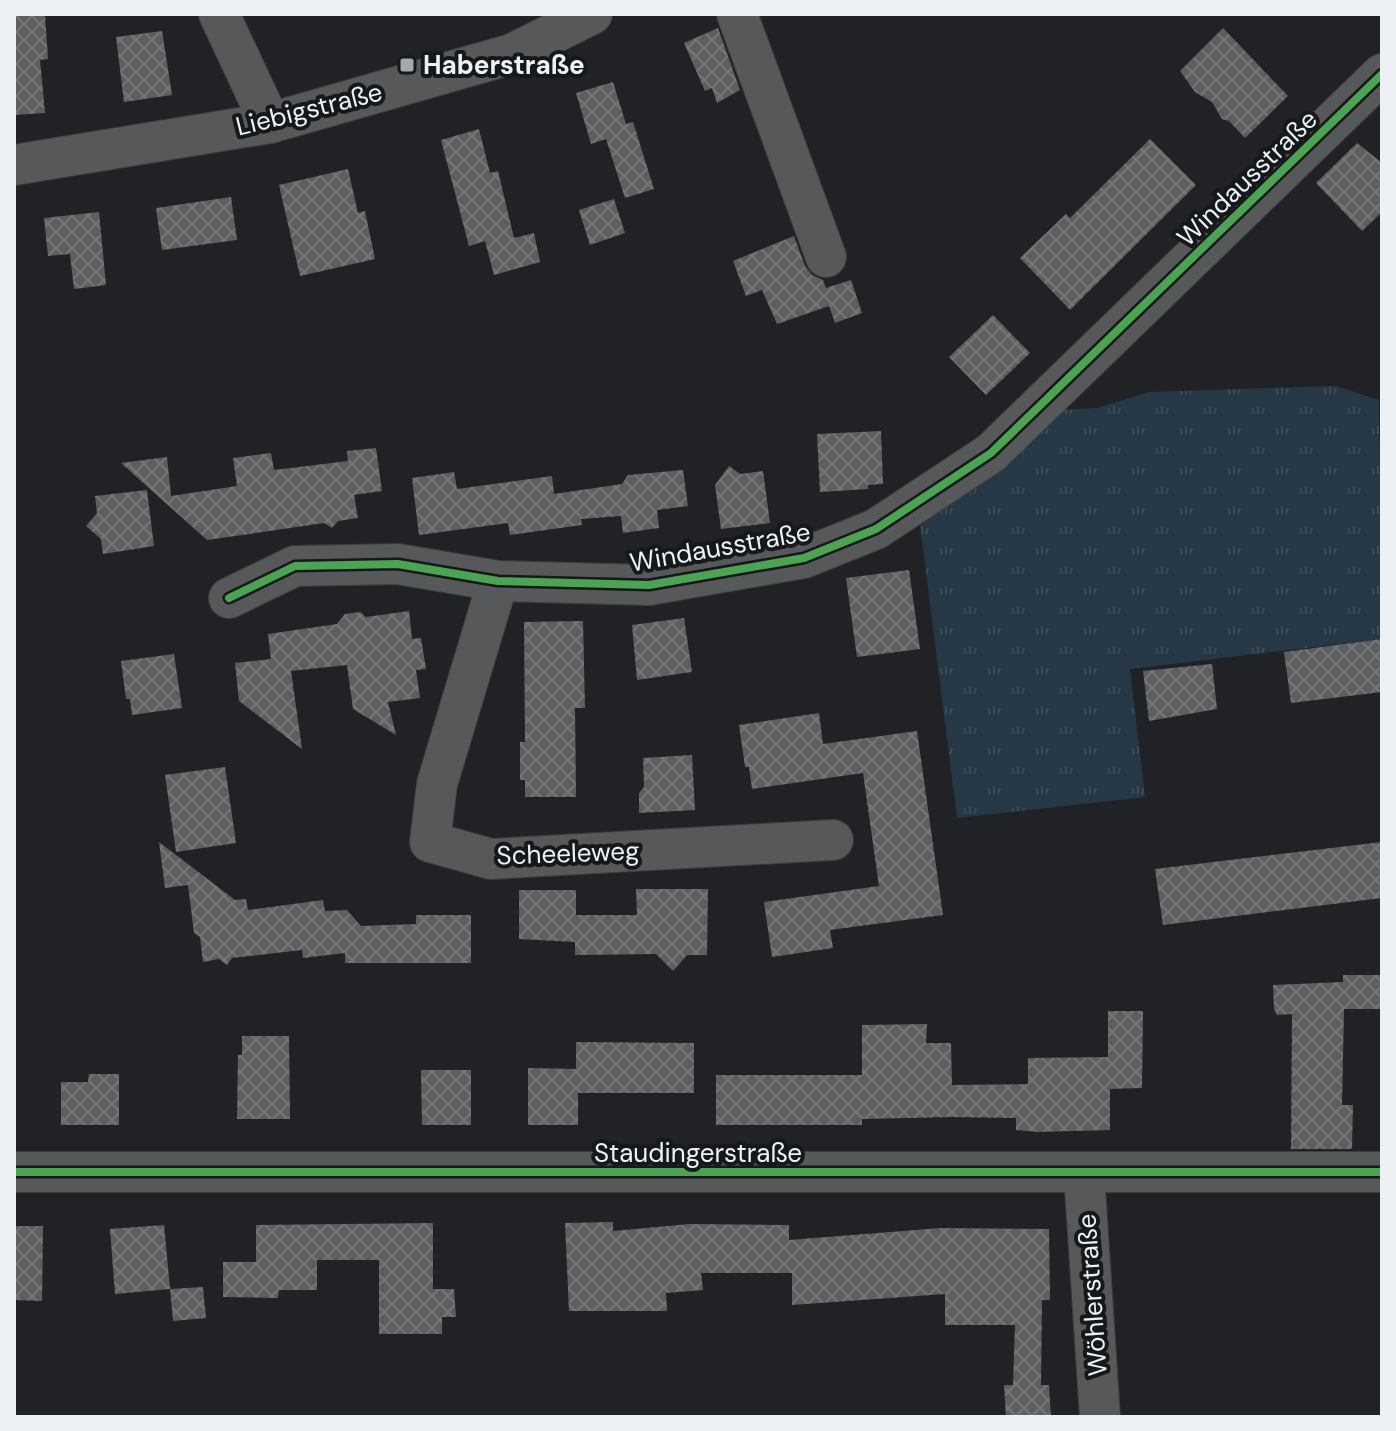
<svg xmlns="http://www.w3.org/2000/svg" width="1396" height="1431" font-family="'DM Sans',sans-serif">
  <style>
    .grass { fill: url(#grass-tufts) }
    .building { fill: url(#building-cross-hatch) }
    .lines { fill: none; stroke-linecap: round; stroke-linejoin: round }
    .minor-casing { stroke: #3b3d3f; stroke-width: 42 }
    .minor { stroke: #57585a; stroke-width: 40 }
    .cycleway-casing { stroke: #15191c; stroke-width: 13 }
    .cycleway { stroke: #4ca352; stroke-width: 8 }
    .poi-dot { fill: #a6a9ab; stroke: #15191c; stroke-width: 3 }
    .labels { text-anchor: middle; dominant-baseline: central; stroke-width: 8; stroke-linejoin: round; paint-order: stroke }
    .poi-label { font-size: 26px; font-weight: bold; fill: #eef1f3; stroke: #15191c; text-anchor: start }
    .street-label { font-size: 26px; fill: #eef1f3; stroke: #15191c }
  </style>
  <defs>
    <pattern id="grass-tufts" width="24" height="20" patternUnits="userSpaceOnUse" patternTransform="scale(2)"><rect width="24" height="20" fill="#263846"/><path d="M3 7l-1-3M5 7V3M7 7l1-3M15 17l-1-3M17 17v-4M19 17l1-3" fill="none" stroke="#3b4c58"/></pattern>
    <pattern id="building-cross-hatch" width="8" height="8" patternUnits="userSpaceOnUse" patternTransform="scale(2)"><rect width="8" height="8" fill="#5c5e60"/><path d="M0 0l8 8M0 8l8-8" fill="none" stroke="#747677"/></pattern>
  </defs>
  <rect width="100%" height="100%" fill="#202225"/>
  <!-- grass -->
  <path class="grass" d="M 1336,386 L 1379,400 L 1382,398 L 1379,401 L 1382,639 L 1130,669 L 1145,797 L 957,818 L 920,524 L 993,471 L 1060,410 L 1097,408 L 1149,392 Z"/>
  <!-- building -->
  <g class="building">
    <path d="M 14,14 L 45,15 L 48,59 L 40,60 L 45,113 L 14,115 Z"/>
    <path d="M 718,28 L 740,90 L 717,103 L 712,88 L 705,91 L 684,43 Z"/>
    <path d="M 1223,28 L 1288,96 L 1245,138 L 1229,121 L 1222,119 L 1212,102 L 1195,92 L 1180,71 Z"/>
    <path d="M 162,31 L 172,95 L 124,102 L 116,37 Z"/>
    <path d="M 613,82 L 626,124 L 633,122 L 654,189 L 625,198 L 606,139 L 591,144 L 576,93 Z"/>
    <path d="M 479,129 L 490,173 L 498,171 L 514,238 L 534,233 L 540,262 L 494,275 L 485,241 L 469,246 L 441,140 Z"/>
    <path d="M 1150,139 L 1196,185 L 1070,310 L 1020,258 L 1066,214 L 1070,218 Z"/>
    <path d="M 1357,143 L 1382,163 L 1382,212 L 1362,231 L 1316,183 Z"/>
    <path d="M 348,169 L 358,213 L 365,211 L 375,259 L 300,276 L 279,185 Z"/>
    <path d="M 231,197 L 237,240 L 162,250 L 156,208 Z"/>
    <path d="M 614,199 L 625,233 L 590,245 L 579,210 Z"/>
    <path d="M 99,212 L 106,285 L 74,289 L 70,254 L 48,256 L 44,218 Z"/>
    <path d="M 794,236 L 805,266 L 812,275 L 823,280 L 826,288 L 851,280 L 862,313 L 835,323 L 829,306 L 777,324 L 762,290 L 746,296 L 733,261 Z"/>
    <path d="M 993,315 L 1030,353 L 986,395 L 949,357 Z"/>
    <path d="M 881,431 L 883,484 L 868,485 L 868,489 L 820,492 L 817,434 Z"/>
    <path d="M 376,448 L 382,491 L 354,495 L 358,518 L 338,521 L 332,528 L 324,523 L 207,540 L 121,463 L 167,457 L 171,496 L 237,486 L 233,458 L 271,453 L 274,470 L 348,461 L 347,451 Z"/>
    <path d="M 729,466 L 740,474 L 763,471 L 770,523 L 721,529 L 715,485 Z"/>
    <path d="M 683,470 L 688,506 L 657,510 L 659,528 L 623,533 L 621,516 L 581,519 L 582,525 L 510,535 L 508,523 L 419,535 L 412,478 L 454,472 L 457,489 L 552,476 L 554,494 L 622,484 L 628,475 Z"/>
    <path d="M 147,490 L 154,546 L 103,554 L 101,539 L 86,526 L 97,513 L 95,496 Z"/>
    <path d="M 909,570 L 920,649 L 857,657 L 846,578 Z"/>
    <path d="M 409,611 L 412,639 L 421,638 L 426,669 L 416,670 L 420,698 L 388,702 L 396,735 L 353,709 L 347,665 L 291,671 L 302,749 L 239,701 L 235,663 L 271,659 L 268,634 L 337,624 L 345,614 L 360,612 L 366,617 Z"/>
    <path d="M 684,618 L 692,672 L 637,680 L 632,625 Z"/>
    <path d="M 583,621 L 585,708 L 575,708 L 576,797 L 525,797 L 525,780 L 520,780 L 520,742 L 525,742 L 524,622 Z"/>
    <path d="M 1382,639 L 1382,692 L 1291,703 L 1284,652 Z"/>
    <path d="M 174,654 L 182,708 L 132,715 L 130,699 L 126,699 L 121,661 Z"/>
    <path d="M 1212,664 L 1217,709 L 1149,721 L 1143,671 Z"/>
    <path d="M 819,713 L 823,744 L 917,731 L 943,915 L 830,930 L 833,948 L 772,957 L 764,902 L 879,886 L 863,773 L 752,789 L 749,767 L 745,767 L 739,725 Z"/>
    <path d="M 692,755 L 695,810 L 639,813 L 639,793 L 644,787 L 643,758 Z"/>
    <path d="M 225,767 L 236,843 L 176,852 L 165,775 Z"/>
    <path d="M 159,842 L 235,900 L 246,899 L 248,910 L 323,900 L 325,911 L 347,910 L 361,926 L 416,924 L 416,915 L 471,915 L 471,963 L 345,963 L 345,953 L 303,958 L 302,950 L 232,958 L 227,965 L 219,959 L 203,962 L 200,937 L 194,933 L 188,885 L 165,888 Z"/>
    <path d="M 1382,842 L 1382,898 L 1163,925 L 1155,869 Z"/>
    <path d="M 636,889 L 708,889 L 707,955 L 687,955 L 673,971 L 656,954 L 575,955 L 575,942 L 519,939 L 519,890 L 576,890 L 576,915 L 637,915 Z"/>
    <path d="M 1343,975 L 1382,975 L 1382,1009 L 1344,1009 L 1342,1105 L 1353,1105 L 1352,1149 L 1291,1149 L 1292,1014 L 1277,1015 L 1274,1009 L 1273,985 L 1343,982 Z"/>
    <path d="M 1108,1011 L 1143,1011 L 1142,1088 L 1110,1089 L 1110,1130 L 1038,1132 L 1016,1130 L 1016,1118 L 953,1117 L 862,1119 L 862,1125 L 716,1125 L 716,1075 L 862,1075 L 862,1025 L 927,1024 L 926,1043 L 951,1043 L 952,1085 L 1028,1084 L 1028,1058 L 1108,1057 Z"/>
    <path d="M 242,1036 L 289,1036 L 290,1119 L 237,1119 L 238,1055 L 242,1055 Z"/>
    <path d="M 576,1042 L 694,1043 L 694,1093 L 578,1093 L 578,1125 L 528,1125 L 528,1068 L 576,1069 Z"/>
    <path d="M 421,1070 L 471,1070 L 471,1125 L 422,1125 Z"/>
    <path d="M 89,1074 L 119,1074 L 119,1125 L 61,1125 L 61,1082 L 88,1082 Z"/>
    <path d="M 613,1222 L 613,1231 L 690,1224 L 789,1225 L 789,1240 L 941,1228 L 1049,1229 L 1050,1300 L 1042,1300 L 1041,1385 L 1049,1385 L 1051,1417 L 1006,1417 L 1004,1385 L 1013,1385 L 1015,1325 L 945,1325 L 945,1294 L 792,1305 L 792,1273 L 701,1273 L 703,1290 L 666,1293 L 667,1311 L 569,1311 L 565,1223 Z"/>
    <path d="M 433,1223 L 433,1289 L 454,1289 L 456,1317 L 442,1317 L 442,1334 L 379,1334 L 379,1260 L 317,1260 L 317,1290 L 279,1290 L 278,1298 L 223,1297 L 223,1262 L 256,1262 L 256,1225 Z"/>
    <path d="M 164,1225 L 170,1289 L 115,1294 L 110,1229 Z"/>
    <path d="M 14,1226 L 43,1226 L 42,1301 L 14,1300 Z"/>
    <path d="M 203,1287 L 206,1318 L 173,1321 L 170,1289 Z"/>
  </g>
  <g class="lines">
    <defs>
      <g id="minor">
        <path d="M 219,14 L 270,123"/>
        <path d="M 737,14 L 826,257"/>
        <path d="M 14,165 L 270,123 L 512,54 L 592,14"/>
        <path d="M 498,581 L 437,784 L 430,842 L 491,859 L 833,840"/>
        <path d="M 229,598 L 295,566 L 398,564 L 498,581 L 649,585 L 804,558 L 876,529 L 991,453 L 1382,74"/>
        <path d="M 14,1172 L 1382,1172"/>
        <path d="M 1084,1173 L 1100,1417"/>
      </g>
    </defs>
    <!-- minor casing -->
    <use href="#minor" class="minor-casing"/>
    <!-- minor -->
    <use href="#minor" class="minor"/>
    <defs>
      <g id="cycleway">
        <path d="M 229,598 L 295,566 L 398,564 L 498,581 L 649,585 L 804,558 L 876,529 L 991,453 L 1382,74"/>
        <path d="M 14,1172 L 1382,1172"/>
      </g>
    </defs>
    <!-- cycleway casing -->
    <use href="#cycleway" class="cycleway-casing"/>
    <!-- cycleway -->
    <use href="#cycleway" class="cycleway"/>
  </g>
  <!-- markers -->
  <rect class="poi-dot" x="399" y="57" width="16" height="16" rx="4"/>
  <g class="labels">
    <!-- poi labels -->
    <g class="poi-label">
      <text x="423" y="65">Haberstraße</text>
    </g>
    <!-- street labels -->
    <g class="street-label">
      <text transform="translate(309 109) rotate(-14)">Liebigstraße</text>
      <text transform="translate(1247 178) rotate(-44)">Windausstraße</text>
      <text transform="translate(720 547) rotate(-10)">Windausstraße</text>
      <text transform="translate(568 853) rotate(-2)">Scheeleweg</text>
      <text x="698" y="1153">Staudingerstraße</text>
      <text transform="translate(1092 1295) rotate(-94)">Wöhlerstraße</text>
    </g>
  </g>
  <!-- border -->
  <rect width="1396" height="1431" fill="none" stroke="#eef1f3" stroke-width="32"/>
</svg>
